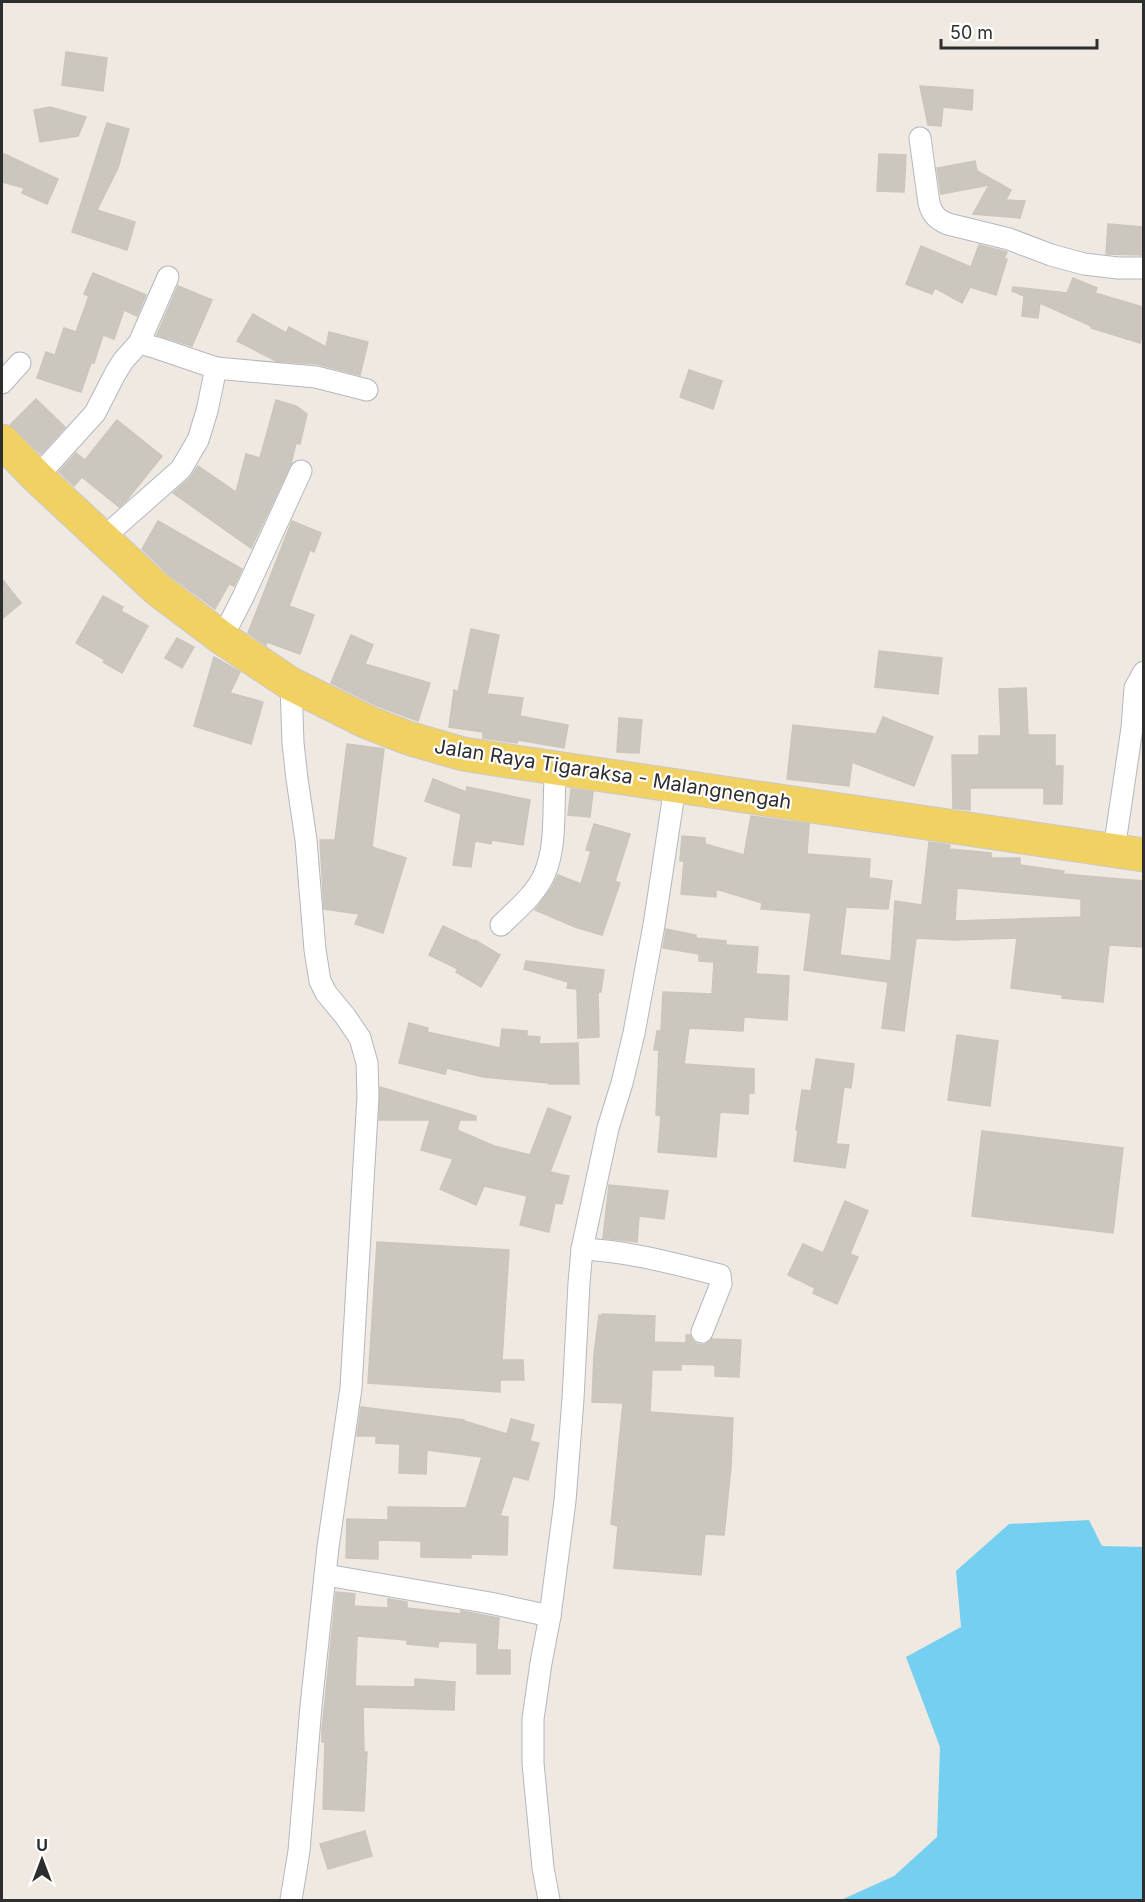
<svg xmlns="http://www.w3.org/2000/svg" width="1145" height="1902" font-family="Inter,sans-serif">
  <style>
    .water { fill: #75cff0 }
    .building { fill: #cbc7bf; stroke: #cbc5ba; stroke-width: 1.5; fill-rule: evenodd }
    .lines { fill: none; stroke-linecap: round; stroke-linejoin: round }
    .street-casing { stroke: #b4b7c1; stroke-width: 23 }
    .primary-casing { stroke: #c9c9c9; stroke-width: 35 }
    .street { stroke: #fff; stroke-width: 21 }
    .primary { stroke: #f2d163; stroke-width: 33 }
    .labels { text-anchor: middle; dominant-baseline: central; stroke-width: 4.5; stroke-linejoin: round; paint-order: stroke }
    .street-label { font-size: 20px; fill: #2e2e2e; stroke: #fff }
  </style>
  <rect width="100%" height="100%" fill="#efe9e1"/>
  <!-- water -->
  <path class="water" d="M 1089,1520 L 1102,1546 L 1143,1547 L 1143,1900 L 841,1900 L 894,1876 L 937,1837 L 940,1747 L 906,1657 L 961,1627 L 956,1571 L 1009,1524 Z"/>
  <!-- building -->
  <g class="building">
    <path d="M 66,52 L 107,58 L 103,91 L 62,85 Z"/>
    <path d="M 920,86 L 973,90 L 972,110 L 943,107 L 941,126 L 928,125 Z"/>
    <path d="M 50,107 L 86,117 L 78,136 L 40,142 L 34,110 Z"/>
    <path d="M 107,123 L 129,129 L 118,168 L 97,210 L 135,222 L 127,250 L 72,232 Z"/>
    <path d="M 2,153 L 58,179 L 47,204 L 22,193 L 24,188 L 2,182 Z"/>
    <path d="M 879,154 L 906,155 L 904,192 L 877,191 Z"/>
    <path d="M 975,161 L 977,171 L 1011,190 L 1006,200 L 1025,201 L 1020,218 L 973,214 L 989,185 L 941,194 L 937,168 Z"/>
    <path d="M 1108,224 L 1143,227 L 1143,255 L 1106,254 Z"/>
    <path d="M 979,245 L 1007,252 L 1004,259 L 1007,259 L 996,295 L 970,287 L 962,303 L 935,288 L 932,294 L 906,284 L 921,246 L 971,267 Z"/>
    <path d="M 93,273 L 146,295 L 137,316 L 124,310 L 114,339 L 103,335 L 94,363 L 91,363 L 81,392 L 37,378 L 46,352 L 55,355 L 64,328 L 76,332 L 89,296 L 84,294 Z"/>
    <path d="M 1073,278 L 1097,288 L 1095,293 L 1143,307 L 1143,332 L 1140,343 L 1091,328 L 1091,326 L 1040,303 L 1038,318 L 1022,316 L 1024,296 L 1012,291 L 1013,287 L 1067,293 Z"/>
    <path d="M 178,286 L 212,300 L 192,346 L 157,335 Z"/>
    <path d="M 253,314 L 286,333 L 289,327 L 326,347 L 329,332 L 368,342 L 360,375 L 317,364 L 276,361 L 237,341 Z"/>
    <path d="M 689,370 L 722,381 L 713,409 L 680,397 Z"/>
    <path d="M 36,399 L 65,427 L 41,454 L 10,425 Z"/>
    <path d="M 276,400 L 296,406 L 307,414 L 300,444 L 296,443 L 291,464 L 251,548 L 173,493 L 190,478 L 198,466 L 236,492 L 246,454 L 260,458 Z"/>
    <path d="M 117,420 L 162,456 L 126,501 L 119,507 L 82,477 L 74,486 L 59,472 L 76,453 L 85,460 Z"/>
    <path d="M 158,521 L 242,569 L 234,586 L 229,584 L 215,609 L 169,575 L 142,549 Z"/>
    <path d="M 292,521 L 321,533 L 314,552 L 310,550 L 289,606 L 314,615 L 300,654 L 267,642 L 266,645 L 248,633 Z"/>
    <path d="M 2,579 L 21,603 L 2,619 Z"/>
    <path d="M 103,596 L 123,607 L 121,611 L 148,626 L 122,673 L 103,662 L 105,660 L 76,643 Z"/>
    <path d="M 471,629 L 499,635 L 487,694 L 523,698 L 520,716 L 568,725 L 564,748 L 518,740 L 517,743 L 483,738 L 483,732 L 449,727 L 454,690 L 458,692 Z"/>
    <path d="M 351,635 L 373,645 L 365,664 L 430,683 L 418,721 L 375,705 L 331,683 Z"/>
    <path d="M 177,638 L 194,647 L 182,668 L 165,658 Z"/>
    <path d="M 879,651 L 942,658 L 938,694 L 875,687 Z"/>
    <path d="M 214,657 L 240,672 L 230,693 L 263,702 L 251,744 L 194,726 Z"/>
    <path d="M 1026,688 L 1028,735 L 1055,735 L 1055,766 L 1063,766 L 1062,804 L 1044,804 L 1044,788 L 970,788 L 970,810 L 953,808 L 952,755 L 979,755 L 979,736 L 1001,736 L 999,689 Z"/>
    <path d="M 883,717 L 933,737 L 914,786 L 852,762 L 849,786 L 787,779 L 793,725 L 876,734 Z"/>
    <path d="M 619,718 L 642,720 L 639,753 L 617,752 Z"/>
    <path d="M 347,744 L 384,749 L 372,847 L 406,858 L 383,933 L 355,924 L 359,914 L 324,909 L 320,840 L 335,840 Z"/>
    <path d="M 433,779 L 466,792 L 467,787 L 530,800 L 523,845 L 492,840 L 491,844 L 475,841 L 471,867 L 453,865 L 461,814 L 425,801 Z"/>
    <path d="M 571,789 L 593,792 L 590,817 L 568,815 Z"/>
    <path d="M 751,816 L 809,824 L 807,854 L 870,859 L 869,878 L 892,881 L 888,909 L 846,907 L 840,955 L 891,961 L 895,901 L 922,905 L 929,842 L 950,845 L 949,849 L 991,853 L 991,858 L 1020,858 L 1020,865 L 1064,871 L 1063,874 L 1143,881 L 1143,947 L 1109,945 L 1103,1002 L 1062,998 L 1063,995 L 1011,988 L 1017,938 L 954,940 L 916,938 L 904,1031 L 882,1028 L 888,982 L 804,970 L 811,913 L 761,909 L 762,903 L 716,889 L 716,897 L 681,894 L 684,861 L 680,861 L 682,836 L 705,838 L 705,844 L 744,855 ZM 957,888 L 1081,899 L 1081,917 L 955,921 Z"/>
    <path d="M 594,824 L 630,834 L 615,881 L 620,883 L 602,935 L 575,927 L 535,910 L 551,889 L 558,875 L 581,884 L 591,851 L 586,850 Z"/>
    <path d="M 443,926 L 474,941 L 475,940 L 500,955 L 481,987 L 456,972 L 458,969 L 429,955 Z"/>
    <path d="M 666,929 L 696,935 L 696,938 L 726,941 L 726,945 L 758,947 L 756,974 L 789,976 L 787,1020 L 744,1017 L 743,1031 L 689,1028 L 684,1064 L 754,1069 L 754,1093 L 749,1093 L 748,1114 L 720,1112 L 716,1157 L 658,1152 L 661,1116 L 656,1115 L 659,1050 L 654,1050 L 657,1031 L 661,1031 L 663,992 L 712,994 L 714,962 L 699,961 L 699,954 L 663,948 Z"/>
    <path d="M 526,961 L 604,970 L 601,992 L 598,992 L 599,1037 L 578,1038 L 577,989 L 567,988 L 568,982 L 524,969 Z"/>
    <path d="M 409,1023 L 428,1028 L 427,1032 L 500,1048 L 502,1029 L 527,1031 L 527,1036 L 540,1037 L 539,1044 L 578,1043 L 579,1084 L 549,1084 L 549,1083 L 483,1077 L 447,1068 L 445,1074 L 399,1063 Z"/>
    <path d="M 957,1035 L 998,1041 L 990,1106 L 948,1100 Z"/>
    <path d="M 816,1059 L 854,1064 L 851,1088 L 844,1087 L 836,1144 L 849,1145 L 845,1168 L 794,1161 L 798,1130 L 796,1130 L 802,1090 L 811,1091 Z"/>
    <path d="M 380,1087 L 476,1116 L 476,1120 L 460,1120 L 457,1130 L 494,1146 L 530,1155 L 548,1108 L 571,1117 L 550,1172 L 569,1176 L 562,1204 L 555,1203 L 549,1232 L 520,1225 L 527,1196 L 484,1186 L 476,1205 L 440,1189 L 453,1159 L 421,1150 L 430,1120 L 379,1120 Z"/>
    <path d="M 982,1131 L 1123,1148 L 1113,1233 L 972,1216 Z"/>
    <path d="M 609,1185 L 668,1191 L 664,1219 L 639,1216 L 637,1242 L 603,1238 Z"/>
    <path d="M 845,1201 L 868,1211 L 850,1254 L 858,1257 L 837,1304 L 813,1293 L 815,1288 L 788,1275 L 803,1244 L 823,1253 Z"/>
    <path d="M 377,1242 L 509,1250 L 502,1360 L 523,1360 L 524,1380 L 500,1380 L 500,1392 L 368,1383 Z"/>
    <path d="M 602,1314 L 655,1316 L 654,1342 L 686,1343 L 686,1335 L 690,1335 L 692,1340 L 697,1344 L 703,1345 L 709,1342 L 712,1339 L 741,1340 L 739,1377 L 715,1376 L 715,1365 L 681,1364 L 681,1370 L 652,1370 L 650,1412 L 733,1418 L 731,1467 L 724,1535 L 705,1534 L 701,1575 L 614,1568 L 618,1526 L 611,1524 L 623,1403 L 592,1402 L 594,1354 L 599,1315 L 602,1316 Z"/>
    <path d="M 361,1407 L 464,1420 L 464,1421 L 507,1434 L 511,1419 L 534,1425 L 530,1441 L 539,1443 L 528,1480 L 513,1476 L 500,1516 L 508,1517 L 507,1555 L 471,1554 L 471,1558 L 421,1557 L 421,1541 L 378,1540 L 378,1559 L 346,1558 L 347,1519 L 388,1520 L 388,1507 L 466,1508 L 482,1457 L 427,1450 L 426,1474 L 399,1473 L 400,1444 L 376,1443 L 376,1436 L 357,1436 Z"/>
    <path d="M 336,1592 L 355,1594 L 354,1606 L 388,1608 L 388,1599 L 407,1602 L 407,1608 L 461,1614 L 461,1611 L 499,1618 L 497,1650 L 510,1650 L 510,1674 L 477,1674 L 477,1643 L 439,1641 L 438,1647 L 407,1644 L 407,1640 L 357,1636 L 355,1686 L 415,1687 L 415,1679 L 455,1682 L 454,1710 L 363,1707 L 364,1752 L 367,1752 L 364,1811 L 323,1809 L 325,1742 L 322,1742 L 322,1730 Z"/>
    <path d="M 365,1831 L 372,1856 L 328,1869 L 320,1844 Z"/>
  </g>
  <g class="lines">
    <defs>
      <g id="street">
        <path d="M 920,138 L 929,203 C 932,215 938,220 948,224 L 1009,239 L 1051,255 L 1084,264 L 1118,268 L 1144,268"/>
        <path d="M 139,343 L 157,348 L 216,368"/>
        <path d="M 2,383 L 20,363"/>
        <path d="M 37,477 L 95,413 L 115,374 L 123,361 L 139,343 L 168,277"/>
        <path d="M 103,538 L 181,469 L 198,440 L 207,411 L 216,368 L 316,377 L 367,390"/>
        <path d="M 222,638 L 243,597 L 301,471"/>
        <path d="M 291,684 L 293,743 L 297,779 L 306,840 L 315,950 L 320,981 L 326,993 L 345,1016 L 360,1038 L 367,1063 L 368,1096 L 351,1388 L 328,1547 L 311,1706 L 299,1851 L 291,1900"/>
        <path d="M 1114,850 L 1132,728 L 1135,688 L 1144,672"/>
        <path d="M 501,925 C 516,910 535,895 544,875 C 558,845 552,801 556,768"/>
        <path d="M 582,1249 C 629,1251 675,1264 720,1275 L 721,1284 L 702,1332"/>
        <path d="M 326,1575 L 490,1603 L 550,1616"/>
        <path d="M 549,1900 L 543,1868 L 533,1763 L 533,1719 L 541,1663 L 550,1616 L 565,1501 L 573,1399 L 579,1283 L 582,1249 L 608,1128 L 622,1083 L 634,1033 L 654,925 L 675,787"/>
      </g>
      <path id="primary" d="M 2,441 L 37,477 L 157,589 L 222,638 L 291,684 L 367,722 L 408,738 L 463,754 L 515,762 L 1144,855"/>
    </defs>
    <!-- street casing -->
    <use href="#street" class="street-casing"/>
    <!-- primary casing -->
    <use href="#primary" class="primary-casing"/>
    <!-- street -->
    <use href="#street" class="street"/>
    <!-- primary -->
    <use href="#primary" class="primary"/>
  </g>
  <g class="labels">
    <!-- street labels -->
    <g class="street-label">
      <text transform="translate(613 774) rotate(9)">Jalan Raya Tigaraksa - Malangnengah</text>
    </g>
  </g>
  <!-- border -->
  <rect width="1145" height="1902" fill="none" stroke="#2e2e2e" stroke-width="6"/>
  <!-- north arrow -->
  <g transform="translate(42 1860)" stroke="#ffffff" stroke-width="4.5" paint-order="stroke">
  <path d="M0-4.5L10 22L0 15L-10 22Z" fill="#2e2e2e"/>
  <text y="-9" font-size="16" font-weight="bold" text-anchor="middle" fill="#2e2e2e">U</text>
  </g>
  <!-- scale -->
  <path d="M941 39v9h156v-9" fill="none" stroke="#2e2e2e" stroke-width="3"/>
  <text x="950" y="39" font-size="18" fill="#2e2e2e" stroke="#ffffff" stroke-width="4.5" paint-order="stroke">50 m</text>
</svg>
